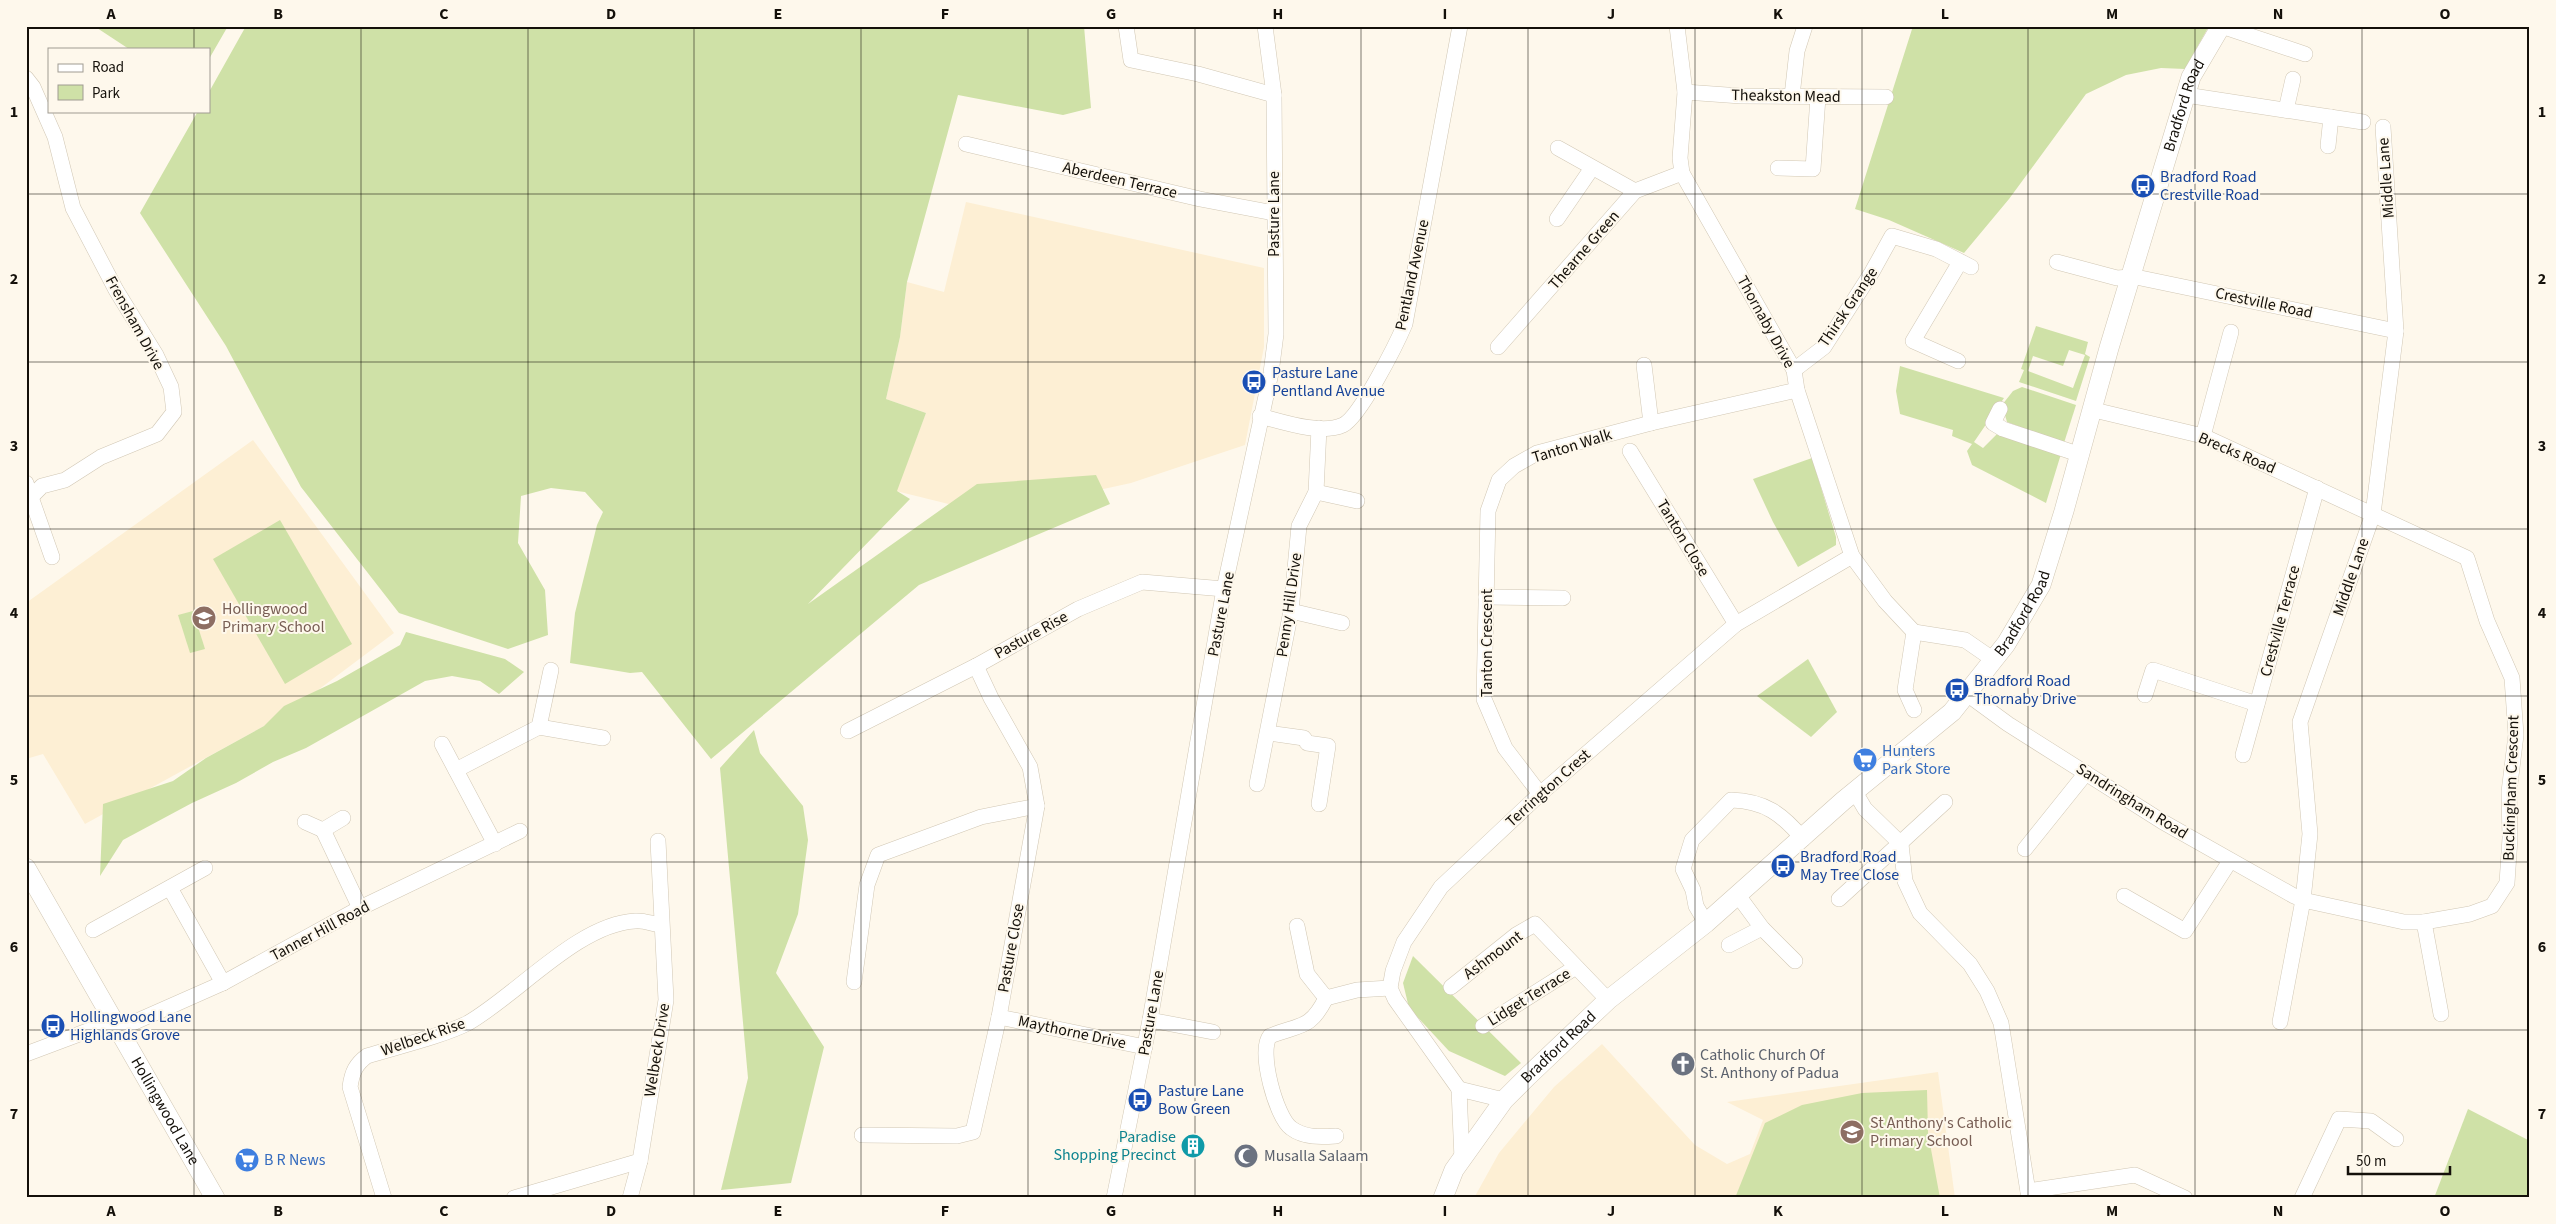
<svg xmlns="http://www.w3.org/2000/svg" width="2556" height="1224" font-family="'Source Sans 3',sans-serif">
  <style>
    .built { fill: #fdefd4 }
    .green { fill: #cfe1a7; fill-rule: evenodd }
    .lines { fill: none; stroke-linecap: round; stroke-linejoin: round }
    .minor-casing { stroke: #d1c7b4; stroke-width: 16 }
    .tertiary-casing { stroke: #d1c7b4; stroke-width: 20 }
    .minor { stroke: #fff; stroke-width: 15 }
    .tertiary { stroke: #fff; stroke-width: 19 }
    .grid { fill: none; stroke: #14100a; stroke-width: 1; stroke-opacity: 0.55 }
    .labels { text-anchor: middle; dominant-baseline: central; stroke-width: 4; stroke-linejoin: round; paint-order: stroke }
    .street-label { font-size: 16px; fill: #14100a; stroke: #fef8ec }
    .transit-label { font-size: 16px; fill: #164399; stroke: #fef8ec; text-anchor: start }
    .education-label { font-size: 16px; fill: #785e54; stroke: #fef8ec; text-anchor: start }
    .shop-label { font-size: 16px; fill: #366cbe; stroke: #fef8ec; text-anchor: start }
    .worship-label { font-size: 16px; fill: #5b616d; stroke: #fef8ec; text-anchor: start }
    .culture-label { font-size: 16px; fill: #0d838f; stroke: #fef8ec; text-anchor: end }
    .neatline { fill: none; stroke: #14100a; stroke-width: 2 }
    .grid-label { font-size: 16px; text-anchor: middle; font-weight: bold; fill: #14100a }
  </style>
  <rect width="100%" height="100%" fill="#fef8ec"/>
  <!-- built -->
  <g class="built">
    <path d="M 966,202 L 1264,268 L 1264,347 L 1245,445 L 1131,483 L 989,514 L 896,491 L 926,413 L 886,399 L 900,337 L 907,282 L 944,292 Z"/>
    <path d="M 253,440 L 394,633 L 286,714 L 85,824 L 43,754 L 26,759 L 26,603 Z"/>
    <path d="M 1602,1044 L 1695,1145 L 1727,1164 L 1750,1154 L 1763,1120 L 1727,1102 L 1938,1072 L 1955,1198 L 1474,1198 L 1499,1153 L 1554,1087 Z"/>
  </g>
  <!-- green -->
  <g class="green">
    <path d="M 94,26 L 228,26 L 209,59 L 209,49 L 129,49 Z"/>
    <path d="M 246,26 L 1084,26 L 1091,108 L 1063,115 L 958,95 L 907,282 L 900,337 L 886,399 L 926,413 L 897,491 L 910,499 L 808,604 L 977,484 L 1096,475 L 1110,504 L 919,585 L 711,759 L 642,672 L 630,673 L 570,663 L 575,613 L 597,525 L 603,512 L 585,492 L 551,488 L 521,496 L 518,543 L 545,590 L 548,635 L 508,649 L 399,613 L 301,487 L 226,346 L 140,213 L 198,111 L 209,111 L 209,92 Z"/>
    <path d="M 1913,26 L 2209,26 L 2185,69 L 2161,68 L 2126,75 L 2086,94 L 2009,199 L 1964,253 L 1889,220 L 1855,209 Z"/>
    <path d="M 2036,326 L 2088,342 L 2085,354 L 2090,357 L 2076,401 L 2019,382 L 2024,370 L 2021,369 ZM 2069,350 L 2085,355 L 2073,388 L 2028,371 L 2033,356 L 2063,366 Z"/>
    <path d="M 1900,366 L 2004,398 L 1974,442 L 1983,448 L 1997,434 L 2061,454 L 2046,503 L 1972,465 L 1967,451 L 1972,444 L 1952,436 L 1953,430 L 1900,414 L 1896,391 Z"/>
    <path d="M 2022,387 L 2076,405 L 2064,443 L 2007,422 L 2002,405 L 2013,391 Z"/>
    <path d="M 1812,458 L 1836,537 L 1836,545 L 1798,567 L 1773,522 L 1753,479 Z"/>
    <path d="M 280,520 L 352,644 L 285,684 L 213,559 Z"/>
    <path d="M 193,611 L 205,649 L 190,653 L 178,615 Z"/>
    <path d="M 406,632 L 505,659 L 524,672 L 499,694 L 480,681 L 452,676 L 425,681 L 306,748 L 273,762 L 236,783 L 192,803 L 123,840 L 100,876 L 103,804 L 173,781 L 206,758 L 264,726 L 284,706 L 337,681 L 400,645 Z"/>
    <path d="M 1808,659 L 1837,712 L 1811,737 L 1757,696 Z"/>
    <path d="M 754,730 L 760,753 L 803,806 L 808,840 L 798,914 L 776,973 L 824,1047 L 791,1183 L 721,1190 L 748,1078 L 720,768 Z"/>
    <path d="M 1413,956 L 1521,1063 L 1505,1076 L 1449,1051 L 1409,1008 L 1403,983 Z"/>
    <path d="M 1927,1090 L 1928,1133 L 1940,1198 L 1735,1198 L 1765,1123 L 1802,1105 L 1862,1093 Z"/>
    <path d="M 2468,1109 L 2530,1141 L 2530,1198 L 2434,1198 Z"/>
  </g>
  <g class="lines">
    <defs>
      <g id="minor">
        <path d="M 1126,26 L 1131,60 L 1198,74 L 1274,95"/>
        <path d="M 1677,26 L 1685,92 L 1680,158 L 1682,173 L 1794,370 L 1797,390 L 1852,556 L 1885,601 L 1914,632 L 1905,690 L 1914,710"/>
        <path d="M 2221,26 L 2305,54"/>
        <path d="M 26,78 L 33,87 L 55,137 L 73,208 L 116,290 L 156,355 L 171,387 L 174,412 L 157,434 L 101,457 L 65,480 L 42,486 L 31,497"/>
        <path d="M 1685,92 L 1741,96 L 1886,97"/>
        <path d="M 2186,95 L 2363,122"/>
        <path d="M 1792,96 L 1797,51 L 1805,26"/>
        <path d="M 2286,110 L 2293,79"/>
        <path d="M 966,144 L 1200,199 L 1274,213"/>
        <path d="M 2328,146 L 2331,117"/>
        <path d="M 1558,148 L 1635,191"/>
        <path d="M 1778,168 L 1813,169 L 1818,97"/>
        <path d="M 1557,219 L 1592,168"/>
        <path d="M 2057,262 L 2117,278 L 2131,277"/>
        <path d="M 2131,276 L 2396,331"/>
        <path d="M 1498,347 L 1635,191 L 1682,173"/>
        <path d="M 1958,361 L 1913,341 L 1960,262"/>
        <path d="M 1644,365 L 1651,423"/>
        <path d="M 1794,370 L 1824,347 L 1872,272 L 1892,236 L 1936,249 L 1971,267"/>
        <path d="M 2000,409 L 1993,423 L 2003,429 L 2081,455"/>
        <path d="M 1260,416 C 1283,422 1321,435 1343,425 C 1360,417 1397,343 1405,324 L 1460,26"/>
        <path d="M 2203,436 L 2231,332"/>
        <path d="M 1630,451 L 1736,624"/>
        <path d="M 26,483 L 52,557"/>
        <path d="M 1316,492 L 1357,501"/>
        <path d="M 1486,597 L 1563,598"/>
        <path d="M 1291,611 L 1342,623"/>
        <path d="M 1914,632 L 1965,640 L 1994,660"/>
        <path d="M 1967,694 L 2008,724 L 2163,822 L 2294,896 L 2303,900 L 2404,922 L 2424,922 L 2470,914 L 2492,906 L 2507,883 L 2510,838 L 2509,792 L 2516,735 L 2512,678 L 2487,621 L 2467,558 L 2203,436 L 2094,410"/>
        <path d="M 2145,695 L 2153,670 L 2257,704"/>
        <path d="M 539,727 L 551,670"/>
        <path d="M 848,731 L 976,666 L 1078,609 L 1142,582 L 1224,589"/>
        <path d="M 1268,733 L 1304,738 L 1307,743 L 1328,746 L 1319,804"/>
        <path d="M 442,744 L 495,844"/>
        <path d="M 2243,755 L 2317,488"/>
        <path d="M 456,770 L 539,727 L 603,738"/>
        <path d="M 1257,784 L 1291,611 L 1299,526 L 1316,492 L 1319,428"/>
        <path d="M 1855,792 L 1865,809 L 1901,844 L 1905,881 L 1920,913 L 1970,964 L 1987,991 L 2001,1023 L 2029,1198"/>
        <path d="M 1540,794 L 1505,748 L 1484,699 L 1488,511 L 1499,480 L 1514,466 L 1537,453 L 1651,423 L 1797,390"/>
        <path d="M 305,822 L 323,830 L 343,818"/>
        <path d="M 323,830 L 360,908"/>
        <path d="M 2025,849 L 2086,773"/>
        <path d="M 170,888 L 223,983"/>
        <path d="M 1737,894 L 1762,928 L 1795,961"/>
        <path d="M 2124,896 L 2185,931 L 2230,861"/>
        <path d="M 1839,899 L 1945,802"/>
        <path d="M 2424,922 L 2441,1014"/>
        <path d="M 1706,923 L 1696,906 L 1693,890 L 1683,869 L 1692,840 L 1731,800 C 1765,801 1782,814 1803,839"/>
        <path d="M 1297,926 L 1307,974 L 1326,998 L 1357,990 L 1390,988"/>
        <path d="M 93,930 L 205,868"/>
        <path d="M 1729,945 L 1762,928"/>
        <path d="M 854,982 L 867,885 L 878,855 L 981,817 L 1037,806"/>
        <path d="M 1451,987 L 1516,935 L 1535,924 L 1608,1000"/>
        <path d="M 1326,998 C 1310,1030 1300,1024 1270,1036 C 1258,1051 1276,1117 1291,1128 C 1304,1138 1321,1137 1336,1136"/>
        <path d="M 999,1017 L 1145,1047"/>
        <path d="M 1150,1020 L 1213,1032"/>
        <path d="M 2280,1022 L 2303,900 L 2310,834 L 2300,722 L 2373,514 L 2396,331 L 2383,127"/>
        <path d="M 1483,1026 L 1576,967"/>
        <path d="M 119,1029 L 223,983 L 360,908 L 520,831"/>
        <path d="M 26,1054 L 114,1021"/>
        <path d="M 1459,1089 L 1395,999 L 1390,988 L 1393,971 L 1404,942 L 1441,887 L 1540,794 L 1736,624 L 1852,556"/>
        <path d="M 862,1135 L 957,1136 L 973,1132 L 999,1017 L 1037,806 L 1030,767 L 991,698 L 976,666"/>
        <path d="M 1462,1159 L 1459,1089 L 1504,1100"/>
        <path d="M 2028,1191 L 2135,1175 L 2185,1198"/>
        <path d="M 384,1198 L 350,1087 C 352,1072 356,1064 367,1056 C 396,1047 443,1036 468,1023 C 517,995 578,924 635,921 C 643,920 653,924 661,925"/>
        <path d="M 514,1198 L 640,1161"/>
        <path d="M 630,1198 L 640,1161 L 666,1000 L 658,841"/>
        <path d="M 1114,1198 L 1150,1020 L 1224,589 L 1271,373 L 1276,334 L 1274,95 L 1265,26"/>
        <path d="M 2302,1198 L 2339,1119 L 2371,1121 L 2396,1139"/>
      </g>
      <g id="tertiary">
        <path id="s1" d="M 26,868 L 215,1198"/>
        <path id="s2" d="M 1443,1198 L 1454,1170 L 1504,1100 L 1528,1076 L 1608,1000 L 1706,923 L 1843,801 L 1952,712 L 2006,644 L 2041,585 L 2064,511 L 2109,348 L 2191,77 L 2221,26"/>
      </g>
    </defs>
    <!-- minor casing -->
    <use href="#minor" class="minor-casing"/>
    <!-- tertiary casing -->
    <use href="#tertiary" class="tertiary-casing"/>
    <!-- minor -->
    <use href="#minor" class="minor"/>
    <!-- tertiary -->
    <use href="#tertiary" class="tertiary"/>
  </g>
  <!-- grid -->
  <path class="grid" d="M 194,26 L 194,49M 361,26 L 361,1198M 528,26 L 528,1198M 694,26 L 694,1198M 861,26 L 861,1198M 1028,26 L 1028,1198M 1195,26 L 1195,1198M 1361,26 L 1361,1198M 1528,26 L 1528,1198M 1695,26 L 1695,1198M 1862,26 L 1862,1198M 2028,26 L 2028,1198M 2195,26 L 2195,1198M 2362,26 L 2362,1198M 194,111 L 194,1198M 26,194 L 2530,194M 26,362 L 2530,362M 26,529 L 2530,529M 26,696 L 2530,696M 26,862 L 2530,862M 26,1030 L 2530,1030"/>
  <!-- icons -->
  <defs>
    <symbol id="bus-disc" viewBox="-11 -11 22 22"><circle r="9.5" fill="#1a4fb4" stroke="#fef8ec"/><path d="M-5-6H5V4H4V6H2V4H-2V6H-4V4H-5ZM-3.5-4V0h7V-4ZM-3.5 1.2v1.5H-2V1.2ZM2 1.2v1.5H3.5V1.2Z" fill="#fff"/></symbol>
    <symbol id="school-disc" viewBox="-11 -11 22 22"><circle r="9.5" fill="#8d6e63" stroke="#fef8ec"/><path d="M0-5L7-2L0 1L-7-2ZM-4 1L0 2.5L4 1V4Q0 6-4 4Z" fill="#fff"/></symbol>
    <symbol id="supermarket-disc" viewBox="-11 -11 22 22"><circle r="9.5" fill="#3f7fe0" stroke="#fef8ec"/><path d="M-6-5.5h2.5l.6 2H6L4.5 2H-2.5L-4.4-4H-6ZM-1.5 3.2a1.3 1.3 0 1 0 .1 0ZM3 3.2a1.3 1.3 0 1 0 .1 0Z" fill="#fff"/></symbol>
    <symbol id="church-disc" viewBox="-11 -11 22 22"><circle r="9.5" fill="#6b7280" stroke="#fef8ec"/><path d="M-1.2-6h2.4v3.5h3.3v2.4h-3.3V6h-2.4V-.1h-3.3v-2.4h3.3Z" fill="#fff"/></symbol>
    <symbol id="building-disc" viewBox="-11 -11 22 22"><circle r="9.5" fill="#0f9aa8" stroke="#fef8ec"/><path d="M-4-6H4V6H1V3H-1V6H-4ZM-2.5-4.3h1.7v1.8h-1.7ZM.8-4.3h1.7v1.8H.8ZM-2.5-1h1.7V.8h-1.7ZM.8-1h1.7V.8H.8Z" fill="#fff"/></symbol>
    <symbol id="mosque-disc" viewBox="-11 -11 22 22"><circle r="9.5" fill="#6b7280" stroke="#fef8ec"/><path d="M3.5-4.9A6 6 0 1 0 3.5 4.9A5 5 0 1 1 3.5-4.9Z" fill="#fff"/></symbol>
  </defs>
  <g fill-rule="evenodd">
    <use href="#bus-disc" x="2129" y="172" width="28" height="28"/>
    <use href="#bus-disc" x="1240" y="368" width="28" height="28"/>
    <use href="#school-disc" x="190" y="604" width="28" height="28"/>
    <use href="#bus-disc" x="1943" y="676" width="28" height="28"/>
    <use href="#supermarket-disc" x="1851" y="746" width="28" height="28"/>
    <use href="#bus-disc" x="1769" y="852" width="28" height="28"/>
    <use href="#bus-disc" x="39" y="1012" width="28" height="28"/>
    <use href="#church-disc" x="1669" y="1050" width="28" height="28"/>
    <use href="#bus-disc" x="1126" y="1086" width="28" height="28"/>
    <use href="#school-disc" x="1838" y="1118" width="28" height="28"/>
    <use href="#building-disc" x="1179" y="1132" width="28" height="28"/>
    <use href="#mosque-disc" x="1232" y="1142" width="28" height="28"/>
    <use href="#supermarket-disc" x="233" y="1146" width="28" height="28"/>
  </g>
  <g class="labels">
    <!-- street labels -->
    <g class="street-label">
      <text transform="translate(1786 96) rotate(1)">Theakston Mead</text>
      <text stroke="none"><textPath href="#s2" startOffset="1365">Bradford Road</textPath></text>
      <text transform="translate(2386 178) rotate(-94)">Middle Lane</text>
      <text transform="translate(1120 180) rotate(13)">Aberdeen Terrace</text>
      <text transform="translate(1274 214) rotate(-90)">Pasture Lane</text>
      <text transform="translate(1584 250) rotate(-49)">Thearne Green</text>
      <text transform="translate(1412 275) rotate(-78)">Pentland Avenue</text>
      <text transform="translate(2264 303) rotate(12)">Crestville Road</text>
      <text transform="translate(1848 307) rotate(-56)">Thirsk Grange</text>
      <text transform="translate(1766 322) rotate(61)">Thornaby Drive</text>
      <text transform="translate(135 323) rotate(61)">Frensham Drive</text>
      <text transform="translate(1572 446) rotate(-17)">Tanton Walk</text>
      <text transform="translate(2237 453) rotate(23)">Brecks Road</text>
      <text transform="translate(1683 538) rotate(59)">Tanton Close</text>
      <text transform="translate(2351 577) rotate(-71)">Middle Lane</text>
      <text transform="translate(1289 605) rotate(-82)">Penny Hill Drive</text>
      <text stroke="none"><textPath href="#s2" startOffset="831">Bradford Road</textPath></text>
      <text transform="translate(1221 614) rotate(-79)">Pasture Lane</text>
      <text transform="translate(2280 621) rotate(-75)">Crestville Terrace</text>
      <text transform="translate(1031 635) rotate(-29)">Pasture Rise</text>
      <text transform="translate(1487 643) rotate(-90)">Tanton Crescent</text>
      <text transform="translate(1548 788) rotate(-42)">Terrington Crest</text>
      <text transform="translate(2511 788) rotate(-88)">Buckingham Crescent</text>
      <text transform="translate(2132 801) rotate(32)">Sandringham Road</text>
      <text transform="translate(320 931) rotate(-28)">Tanner Hill Road</text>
      <text transform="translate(1011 948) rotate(-80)">Pasture Close</text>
      <text transform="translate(1493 955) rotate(-37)">Ashmount</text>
      <text transform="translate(1529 997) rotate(-32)">Lidget Terrace</text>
      <text transform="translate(1151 1013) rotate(-80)">Pasture Lane</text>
      <text transform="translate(1072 1032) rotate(12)">Maythorne Drive</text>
      <text transform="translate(423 1037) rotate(-19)">Welbeck Rise</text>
      <text stroke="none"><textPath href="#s2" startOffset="192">Bradford Road</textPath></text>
      <text transform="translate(657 1050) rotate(-81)">Welbeck Drive</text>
      <text stroke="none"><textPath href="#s1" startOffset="280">Hollingwood Lane</textPath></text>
    </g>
    <!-- transit labels -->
    <g class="transit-label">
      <text x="2160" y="177">Bradford Road<tspan x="2160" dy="18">Crestville Road</tspan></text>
      <text x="1272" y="373">Pasture Lane<tspan x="1272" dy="18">Pentland Avenue</tspan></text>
      <text x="1974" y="681">Bradford Road<tspan x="1974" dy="18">Thornaby Drive</tspan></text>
      <text x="1800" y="857">Bradford Road<tspan x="1800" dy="18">May Tree Close</tspan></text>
      <text x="70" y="1017">Hollingwood Lane<tspan x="70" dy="18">Highlands Grove</tspan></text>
      <text x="1158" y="1091">Pasture Lane<tspan x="1158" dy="18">Bow Green</tspan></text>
    </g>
    <!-- education labels -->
    <g class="education-label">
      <text x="222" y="609">Hollingwood<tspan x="222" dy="18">Primary School</tspan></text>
      <text x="1870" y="1123">St Anthony's Catholic<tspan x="1870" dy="18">Primary School</tspan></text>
    </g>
    <!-- shop labels -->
    <g class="shop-label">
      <text x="1882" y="751">Hunters<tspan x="1882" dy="18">Park Store</tspan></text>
      <text x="264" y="1160">B R News</text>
    </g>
    <!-- worship labels -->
    <g class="worship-label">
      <text x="1700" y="1055">Catholic Church Of<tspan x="1700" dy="18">St. Anthony of Padua</tspan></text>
      <text x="1264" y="1156">Musalla Salaam</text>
    </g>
    <!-- culture labels -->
    <g class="culture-label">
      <text x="1176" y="1137">Paradise<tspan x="1176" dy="18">Shopping Precinct</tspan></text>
    </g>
  </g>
  <!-- border -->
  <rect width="2556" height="1224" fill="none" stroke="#fef8ec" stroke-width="55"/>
  <!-- legend -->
  <rect x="48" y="48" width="162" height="65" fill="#fef8ec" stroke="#a09b92"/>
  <rect x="58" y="64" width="25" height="8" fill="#ffffff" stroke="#a09b92"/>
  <text x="92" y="72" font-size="15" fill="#14100a">Road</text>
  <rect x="58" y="85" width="25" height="15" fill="#cfe1a7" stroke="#a09b92"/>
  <text x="92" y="98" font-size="15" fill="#14100a">Park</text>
  <!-- scale -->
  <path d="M2348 1166v8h102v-8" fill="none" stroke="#14100a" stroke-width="2.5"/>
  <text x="2356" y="1166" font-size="15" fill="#14100a" stroke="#fef8ec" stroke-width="4" paint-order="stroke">50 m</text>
  <rect x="28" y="28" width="2500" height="1168" class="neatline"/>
  <g class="grid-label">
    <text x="111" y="19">A</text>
    <text x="278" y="19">B</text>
    <text x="444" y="19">C</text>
    <text x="611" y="19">D</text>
    <text x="778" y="19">E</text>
    <text x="945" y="19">F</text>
    <text x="1111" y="19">G</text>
    <text x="1278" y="19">H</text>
    <text x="1445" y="19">I</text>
    <text x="1611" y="19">J</text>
    <text x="1778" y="19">K</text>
    <text x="1945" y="19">L</text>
    <text x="2112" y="19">M</text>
    <text x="2278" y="19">N</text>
    <text x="2445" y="19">O</text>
    <text x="14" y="117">1</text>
    <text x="2542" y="117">1</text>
    <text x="14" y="284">2</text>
    <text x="2542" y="284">2</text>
    <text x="14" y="451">3</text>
    <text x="2542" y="451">3</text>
    <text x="14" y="618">4</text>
    <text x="2542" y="618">4</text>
    <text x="14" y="785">5</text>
    <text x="2542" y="785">5</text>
    <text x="14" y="952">6</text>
    <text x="2542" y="952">6</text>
    <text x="14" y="1119">7</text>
    <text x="2542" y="1119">7</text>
    <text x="111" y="1216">A</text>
    <text x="278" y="1216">B</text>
    <text x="444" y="1216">C</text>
    <text x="611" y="1216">D</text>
    <text x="778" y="1216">E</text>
    <text x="945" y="1216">F</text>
    <text x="1111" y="1216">G</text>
    <text x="1278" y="1216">H</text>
    <text x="1445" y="1216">I</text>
    <text x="1611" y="1216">J</text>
    <text x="1778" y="1216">K</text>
    <text x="1945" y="1216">L</text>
    <text x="2112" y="1216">M</text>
    <text x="2278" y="1216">N</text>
    <text x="2445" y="1216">O</text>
  </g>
</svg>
